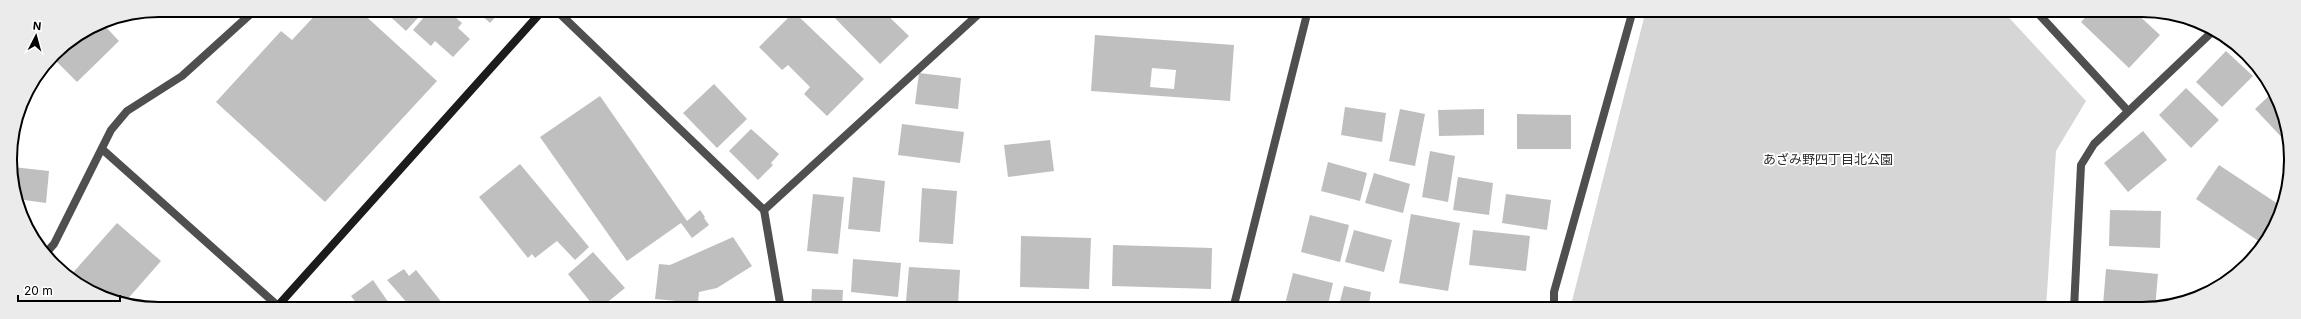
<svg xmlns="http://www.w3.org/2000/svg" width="2301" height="319" font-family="Inter,'Noto Sans JP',sans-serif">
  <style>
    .green { fill: #d6d6d6 }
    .building { fill: #bfbfbf; fill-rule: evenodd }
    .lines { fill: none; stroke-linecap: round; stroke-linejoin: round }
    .street { stroke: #4f4f4f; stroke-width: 8 }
    .secondary { stroke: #1c1c1c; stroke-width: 8 }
    .labels { text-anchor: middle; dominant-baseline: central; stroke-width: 3.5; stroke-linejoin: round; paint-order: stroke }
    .park-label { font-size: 13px; fill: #2d2d2d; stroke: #fff }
    .rim { fill: none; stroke: #000; stroke-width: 2 }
  </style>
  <rect width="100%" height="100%" fill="#fff"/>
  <!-- green -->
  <path class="green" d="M 1646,10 L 2002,10 L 2086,101 L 2056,151 L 2046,309 L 1570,309 Z"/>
  <!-- building -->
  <g class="building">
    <path d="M 320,10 L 359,10 L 437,81 L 325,202 L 216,102 L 281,31 L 292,40 Z"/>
    <path d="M 383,10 L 425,10 L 406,31 Z"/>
    <path d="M 430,10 L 447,10 L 462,23 L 458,28 L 470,39 L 453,57 L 435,41 L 431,46 L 413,30 Z"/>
    <path d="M 476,10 L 502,10 L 490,23 Z"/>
    <path d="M 827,10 L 882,10 L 909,36 L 880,64 Z"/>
    <path d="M 2092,10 L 2133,10 L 2160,35 L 2129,68 L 2081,22 Z"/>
    <path d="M 794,12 L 864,79 L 827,116 L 804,94 L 810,87 L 788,65 L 782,70 L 759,47 Z"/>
    <path d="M 101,22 L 119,41 L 77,82 L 52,57 Z"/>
    <path d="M 1095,35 L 1234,45 L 1230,101 L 1091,91 ZM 1152,68 L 1176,70 L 1174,89 L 1150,87 Z"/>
    <path d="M 2226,51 L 2253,76 L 2222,107 L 2196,82 Z"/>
    <path d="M 919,73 L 961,78 L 958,109 L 915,104 Z"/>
    <path d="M 714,84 L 747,119 L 717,148 L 683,113 Z"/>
    <path d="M 2186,88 L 2219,120 L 2191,148 L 2159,115 Z"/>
    <path d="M 2272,93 L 2283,112 L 2287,143 L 2255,109 Z"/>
    <path d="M 600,96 L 687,221 L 700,210 L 705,217 L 704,218 L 709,225 L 692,238 L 681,223 L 627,261 L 540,137 Z"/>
    <path d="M 1345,107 L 1386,113 L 1382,142 L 1341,135 Z"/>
    <path d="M 1400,109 L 1425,114 L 1415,166 L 1389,161 Z"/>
    <path d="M 1484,109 L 1484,135 L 1439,136 L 1438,110 Z"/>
    <path d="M 1517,114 L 1571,115 L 1571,149 L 1517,149 Z"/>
    <path d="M 902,124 L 964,132 L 960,163 L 898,155 Z"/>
    <path d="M 751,129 L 779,154 L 771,163 L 773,165 L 758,180 L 729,151 Z"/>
    <path d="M 2143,131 L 2167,160 L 2128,192 L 2104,163 Z"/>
    <path d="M 1050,140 L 1054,171 L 1008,177 L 1004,145 Z"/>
    <path d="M 1430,151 L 1455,156 L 1448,202 L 1422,197 Z"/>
    <path d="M 1328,162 L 1367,173 L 1360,201 L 1321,191 Z"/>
    <path d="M 520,164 L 589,247 L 575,260 L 557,241 L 535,258 L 532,254 L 528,258 L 479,197 Z"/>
    <path d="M 2219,165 L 2281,206 L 2276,225 L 2263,244 L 2196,199 Z"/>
    <path d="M 13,167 L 49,171 L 46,203 L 17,199 Z"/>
    <path d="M 1374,173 L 1410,184 L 1403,213 L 1365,203 Z"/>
    <path d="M 853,177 L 885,181 L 880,232 L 848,229 Z"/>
    <path d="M 1458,177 L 1493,183 L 1489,215 L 1453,210 Z"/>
    <path d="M 922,188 L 957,191 L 953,244 L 919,242 Z"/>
    <path d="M 813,194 L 844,197 L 838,254 L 807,251 Z"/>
    <path d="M 1506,194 L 1551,200 L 1547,230 L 1502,223 Z"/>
    <path d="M 2110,210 L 2161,211 L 2160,248 L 2109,246 Z"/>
    <path d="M 1411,214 L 1460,223 L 1448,291 L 1399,283 Z"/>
    <path d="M 1310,215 L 1349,225 L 1340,262 L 1301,252 Z"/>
    <path d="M 117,223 L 161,261 L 125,302 L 93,293 L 70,276 Z"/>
    <path d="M 1354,230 L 1392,240 L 1384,272 L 1345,262 Z"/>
    <path d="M 1473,230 L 1530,236 L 1526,271 L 1469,265 Z"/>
    <path d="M 1021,236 L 1091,238 L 1089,289 L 1020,287 Z"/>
    <path d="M 733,237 L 752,266 L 717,288 L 699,292 L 698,303 L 655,299 L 659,264 L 670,265 Z"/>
    <path d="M 1113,245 L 1212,248 L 1211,289 L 1112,286 Z"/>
    <path d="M 593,252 L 625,288 L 604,305 L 605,309 L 596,309 L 568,274 Z"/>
    <path d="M 853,259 L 901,263 L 898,297 L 851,292 Z"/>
    <path d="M 909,267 L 960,270 L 958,304 L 906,301 Z"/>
    <path d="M 404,269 L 409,276 L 416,270 L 447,309 L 409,309 L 409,305 L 387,280 Z"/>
    <path d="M 2106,269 L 2158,274 L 2155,308 L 2103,305 Z"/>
    <path d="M 1293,273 L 1333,283 L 1327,309 L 1284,308 Z"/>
    <path d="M 373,280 L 393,309 L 361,309 L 351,296 Z"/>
    <path d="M 1344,286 L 1371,292 L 1368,309 L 1338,309 Z"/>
    <path d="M 812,289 L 843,290 L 842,309 L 811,309 Z"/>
    <path d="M 1386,301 L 1434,307 L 1434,309 L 1385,309 Z"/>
    <path d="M 1451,304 L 1472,308 L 1472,309 L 1450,309 Z"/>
  </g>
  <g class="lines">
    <!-- street -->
    <g class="street">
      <path d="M 556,10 L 764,210 L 781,309"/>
      <path d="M 2035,10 L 2128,111"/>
      <path d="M 102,149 L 278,306"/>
      <path d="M 764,210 L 983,10"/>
      <path d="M 45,254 L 54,244 L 111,130 L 127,111 L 182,76 L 255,10"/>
      <path d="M 1233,309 L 1308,10"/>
      <path d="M 1554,309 L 1554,292 L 1633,10"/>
      <path d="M 2074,309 L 2081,165 L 2094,144 L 2214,30"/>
    </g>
    <!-- secondary -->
    <path class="secondary" d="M 275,309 L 543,10"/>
  </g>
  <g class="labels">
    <!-- park labels -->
    <g class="park-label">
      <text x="1828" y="159">あざみ野四丁目北公園</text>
    </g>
  </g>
  <!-- crop -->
  <path d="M0 0H2301V319H0ZM159 17H2142A142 142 0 0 1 2284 159V160A142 142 0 0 1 2142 302H159A142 142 0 0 1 17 160V159A142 142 0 0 1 159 17Z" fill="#ebebeb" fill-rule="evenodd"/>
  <path class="rim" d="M159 17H2142A142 142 0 0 1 2284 159V160A142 142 0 0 1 2142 302H159A142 142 0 0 1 17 160V159A142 142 0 0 1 159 17Z"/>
  <!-- north arrow -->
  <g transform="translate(36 36) rotate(6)" stroke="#ffffff" stroke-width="3" paint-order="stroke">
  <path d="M0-3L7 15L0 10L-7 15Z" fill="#000000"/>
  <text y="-6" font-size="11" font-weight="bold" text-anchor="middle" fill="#000000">N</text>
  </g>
  <!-- scale -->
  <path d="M18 295v6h102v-6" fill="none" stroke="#000000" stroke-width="2"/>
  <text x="24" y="295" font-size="12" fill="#000000" stroke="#ffffff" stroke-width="3" paint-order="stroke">20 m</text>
</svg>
